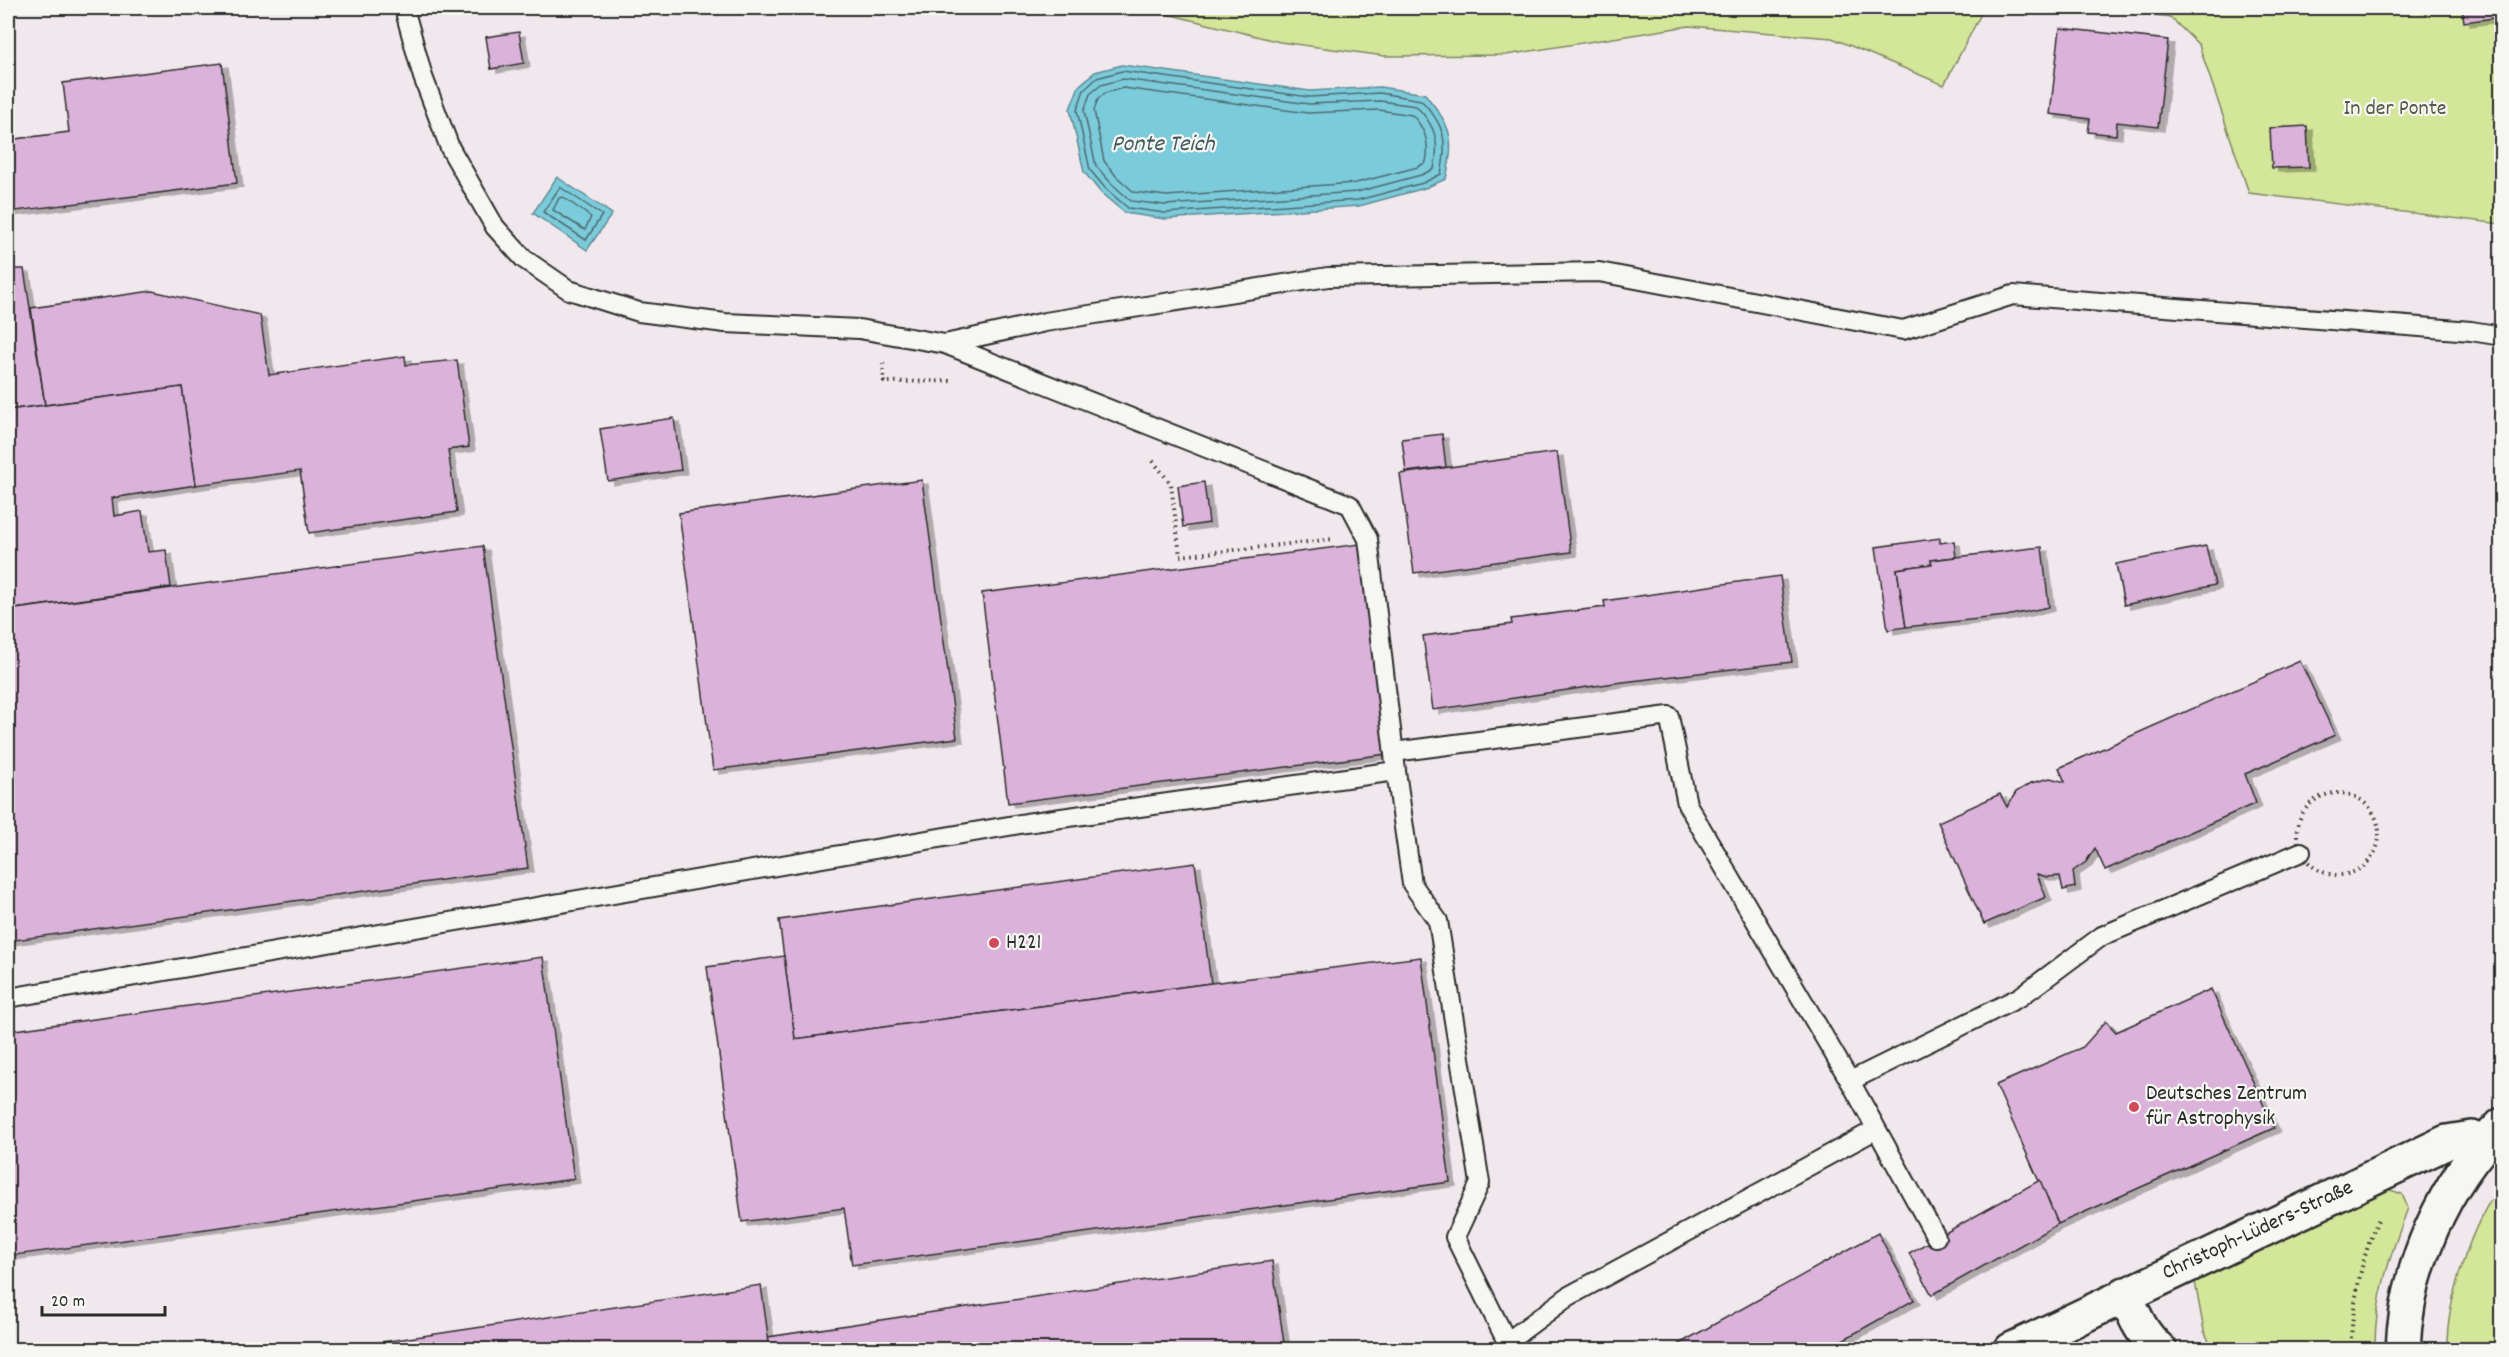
<svg xmlns="http://www.w3.org/2000/svg" width="2509" height="1357" font-family="Dekko,sans-serif">
  <style>
    .green { fill: #d3e69a; stroke: #7f8862; stroke-width: 1.5 }
    .water { fill: #7ccbda; stroke: #5c8b94; stroke-width: 1.5 }
    .lines { fill: none; stroke-linecap: round; stroke-linejoin: round }
    .shore { stroke: #4b6b71; stroke-width: 1.5 }
    .building { fill: #dbb2da; stroke: #2b2b2b; stroke-width: 1.5; filter: url(#shadow) }
    .service-casing { stroke: #2b2b2b; stroke-width: 22 }
    .minor-casing { stroke: #2b2b2b; stroke-width: 38 }
    .tertiary-casing { stroke: #2b2b2b; stroke-width: 38 }
    .path { stroke: #2b2b2b; stroke-width: 4; stroke-dasharray: 1.5 4.5; stroke-linecap: butt }
    .service { stroke: #f6f6f2; stroke-width: 18 }
    .minor { stroke: #f6f6f2; stroke-width: 33 }
    .tertiary { stroke: #f6f6f2; stroke-width: 33 }
    .poi-dot { fill: #d1495b; stroke: #f6f6f2; stroke-width: 2 }
    .labels { text-anchor: middle; dominant-baseline: central; stroke-width: 4.5; stroke-linejoin: round; paint-order: stroke }
    .park-label { font-size: 22px; fill: #555a47; stroke: #f6f6f2 }
    .poi-label { font-size: 22px; fill: #2b2b2b; stroke: #f6f6f2; text-anchor: start }
    .street-label { font-size: 22px; fill: #2b2b2b; stroke: #f6f6f2 }
    .water-label { font-size: 24px; font-style: italic; fill: #435b60; stroke: #f6f6f2 }
  </style>
  <defs>
    <filter id="shadow"><feDropShadow dx="6" dy="4" stdDeviation="0" flood-color="#0004"/></filter>
  </defs>
  <rect width="100%" height="100%" fill="#f1e8ed"/>
  <filter id="ink" filterUnits="userSpaceOnUse"><feTurbulence type="fractalNoise" baseFrequency=".0167" numOctaves="2"/><feDisplacementMap in="SourceGraphic" scale="12" xChannelSelector="R" yChannelSelector="G"/><feConvolveMatrix kernelMatrix="1 2 1 2 8 2 1 2 1" color-interpolation-filters="sRGB"/></filter>
  <g filter="url(#ink)">
    <!-- green -->
    <g class="green">
      <path d="M 1143,8 L 1984,8 L 1944,85 L 1832,38 L 1689,26 L 1506,55 L 1385,56 L 1280,42 Z"/>
      <path d="M 2109,8 L 2501,8 L 2501,224 L 2249,193 L 2199,45 L 2170,17 Z"/>
      <path d="M 2501,1186 L 2501,1349 L 2447,1349 C 2446,1303 2471,1222 2501,1186 Z"/>
      <path d="M 2385,1188 L 2402,1194 L 2408,1208 C 2391,1253 2374,1301 2375,1349 L 2213,1349 L 2204,1331 L 2195,1282 L 2205,1266 Z"/>
    </g>
    <!-- water -->
    <g class="water">
      <path d="M 1122,65 L 1310,91 L 1380,87 L 1425,94 C 1452,128 1455,136 1446,179 L 1425,188 L 1359,206 L 1165,219 L 1125,213 L 1101,193 L 1084,172 L 1070,109 L 1079,86 L 1095,72 Z"/>
      <path d="M 557,177 L 612,214 L 587,250 L 533,213 Z"/>
    </g>
    <g class="lines">
      <!-- shore -->
      <g class="shore">
        <path d="M 1122,71 L 1309,97 L 1380,93 L 1421,100 C 1445,125 1448,141 1441,174 L 1423,183 L 1358,200 L 1165,213 L 1128,208 L 1106,189 L 1090,170 L 1077,110 L 1084,90 L 1097,78 Z"/>
        <path d="M 1123,79 L 1309,104 L 1380,101 L 1416,106 C 1436,126 1440,142 1434,169 L 1421,175 L 1357,192 L 1165,205 L 1131,201 L 1111,183 L 1096,166 L 1084,111 L 1090,94 L 1101,85 Z"/>
        <path d="M 1123,88 L 1308,113 L 1379,110 L 1412,115 C 1425,128 1430,143 1426,162 L 1418,167 L 1356,183 L 1166,196 L 1134,192 L 1117,177 L 1104,161 L 1094,110 L 1098,99 L 1105,93 Z"/>
        <path d="M 560,187 L 602,215 L 586,240 L 543,212 Z"/>
        <path d="M 563,197 L 591,217 L 585,230 L 553,210 L 559,198 Z"/>
      </g>
    </g>
    <!-- building -->
    <g class="building">
      <path d="M 2462,8 L 2502,8 L 2502,17 L 2464,22 Z"/>
      <path d="M 2060,28 L 2168,40 L 2158,127 L 2117,122 L 2116,135 L 2088,132 L 2090,119 L 2050,114 Z"/>
      <path d="M 519,32 L 524,63 L 491,69 L 486,37 Z"/>
      <path d="M 222,63 L 237,183 L 8,212 L 8,140 L 69,132 L 63,83 Z"/>
      <path d="M 2307,126 L 2309,167 L 2272,168 L 2270,128 Z"/>
      <path d="M 8,269 L 24,269 L 45,405 L 8,410 Z"/>
      <path d="M 152,291 L 260,315 L 269,375 L 405,356 L 406,365 L 457,360 L 469,447 L 448,450 L 457,512 L 309,533 L 300,471 L 196,485 L 182,387 L 45,405 L 31,308 Z"/>
      <path d="M 182,387 L 196,485 L 112,498 L 114,516 L 142,511 L 148,552 L 166,550 L 171,587 L 8,610 L 8,410 Z"/>
      <path d="M 674,418 L 681,470 L 608,481 L 600,429 Z"/>
      <path d="M 1442,434 L 1446,467 L 1406,472 L 1402,439 Z"/>
      <path d="M 1557,452 L 1571,552 L 1414,573 L 1400,474 Z"/>
      <path d="M 922,480 L 957,738 L 713,770 L 679,513 Z"/>
      <path d="M 1204,482 L 1209,523 L 1183,527 L 1178,486 Z"/>
      <path d="M 1940,538 L 1940,543 L 1954,541 L 1956,557 L 1931,560 L 1932,564 L 1897,569 L 1906,627 L 1888,630 L 1876,547 Z"/>
      <path d="M 1360,544 L 1387,754 L 1008,803 L 982,593 Z"/>
      <path d="M 483,546 L 528,868 L 8,941 L 8,610 Z"/>
      <path d="M 2206,546 L 2215,585 L 2124,605 L 2116,564 Z"/>
      <path d="M 2042,547 L 2049,607 L 2006,616 L 1906,627 L 1897,569 L 1932,564 L 1931,560 Z"/>
      <path d="M 1780,576 L 1792,662 L 1615,683 L 1433,710 L 1423,636 L 1512,624 L 1511,619 L 1605,607 L 1604,601 Z"/>
      <path d="M 2300,661 L 2335,735 L 2245,774 L 2256,803 L 2105,870 L 2095,848 L 2086,862 L 2073,871 L 2075,887 L 2063,890 L 2060,876 L 2047,877 L 2037,874 L 2046,897 L 1984,924 L 1938,822 L 2000,794 L 2007,807 L 2016,792 L 2031,783 L 2050,778 L 2065,782 L 2059,768 Z"/>
      <path d="M 1195,863 L 1211,983 L 795,1039 L 779,920 Z"/>
      <path d="M 784,956 L 795,1039 L 1211,983 L 1421,957 L 1450,1182 L 852,1265 L 844,1208 L 742,1222 L 707,967 Z"/>
      <path d="M 543,957 L 574,1179 L 8,1256 L 8,1031 Z"/>
      <path d="M 2211,989 L 2274,1128 L 2058,1224 L 1996,1085 L 2083,1047 L 2106,1021 L 2116,1032 Z"/>
      <path d="M 2040,1180 L 2058,1224 L 1932,1295 L 1909,1253 Z"/>
      <path d="M 1878,1233 L 1914,1300 L 1825,1350 L 1668,1350 Z"/>
      <path d="M 1272,1261 L 1285,1350 L 770,1350 L 768,1337 Z"/>
      <path d="M 761,1285 L 770,1350 L 329,1350 Z"/>
    </g>
    <g class="lines">
      <defs>
        <g id="service">
          <path d="M 945,344 L 1045,322 L 1328,277 L 1599,272 L 1903,330 L 2013,295 L 2471,331 L 2502,336"/>
          <path d="M 1394,752 L 1669,716 L 1687,804 L 1850,1081 L 1936,1237"/>
          <path d="M 1396,771 L 1412,884 L 1438,921 L 1480,1183 L 1455,1237 L 1507,1342 L 1569,1296 L 1875,1130"/>
          <path d="M 8,998 L 1026,823 L 1396,771 L 1368,539 L 1350,505 L 945,344 L 859,329 L 725,323 L 639,312 L 569,290 L 524,259 L 495,227 L 450,148 L 423,77 L 404,8"/>
          <path d="M 1850,1081 L 2020,997 L 2102,936 L 2301,852"/>
        </g>
        <g id="minor">
          <path d="M 2125,1294 C 2134,1315 2142,1335 2160,1350"/>
          <path d="M 2011,1350 L 2447,1142 L 2472,1138 L 2483,1144"/>
        </g>
        <path id="tertiary" d="M 2403,1350 C 2406,1268 2443,1183 2502,1125"/>
      </defs>
      <!-- service casing -->
      <use href="#service" class="service-casing"/>
      <!-- minor casing -->
      <use href="#minor" class="minor-casing"/>
      <!-- tertiary casing -->
      <use href="#tertiary" class="tertiary-casing"/>
      <!-- path -->
      <g class="path">
        <path d="M 883,363 L 884,382 L 951,381"/>
        <path d="M 1153,461 L 1171,484 L 1180,556 L 1334,539"/>
        <circle cx="2338" cy="834" r="41"/>
        <path d="M 2350,1350 C 2353,1305 2360,1259 2379,1218"/>
      </g>
      <!-- service -->
      <use href="#service" class="service"/>
      <!-- minor -->
      <use href="#minor" class="minor"/>
      <!-- tertiary -->
      <use href="#tertiary" class="tertiary"/>
    </g>
  </g>
  <!-- markers -->
  <g class="poi-dot">
    <circle cx="994" cy="943" r="6"/>
    <circle cx="2134" cy="1107" r="6"/>
  </g>
  <g class="labels">
    <!-- park labels -->
    <g class="park-label">
      <text x="2395" y="109">In der Ponte</text>
    </g>
    <!-- poi labels -->
    <g class="poi-label">
      <text x="1006" y="943">H221</text>
      <text x="2146" y="1094">Deutsches Zentrum<tspan x="2146" dy="25">für Astrophysik</tspan></text>
    </g>
    <!-- street labels -->
    <g class="street-label">
      <text transform="translate(2258 1231) rotate(-25)">Christoph-Lüders-Straße</text>
    </g>
    <!-- water labels -->
    <g class="water-label">
      <text x="1163" y="145">Ponte Teich</text>
    </g>
  </g>
  <!-- margin -->
  <rect width="2509" height="1357" fill="none" stroke="#f6f6f2" stroke-width="30"/>
  <rect x="15" y="15" width="2479" height="1327" fill="none" stroke="#2b2b2b" stroke-width="2" filter="url(#ink)"/>
  <!-- scale -->
  <path d="M42 1306v9h123v-9" fill="none" stroke="#2b2b2b" stroke-width="3"/>
  <text x="51" y="1306" font-size="18" fill="#2b2b2b" stroke="#f6f6f2" stroke-width="4.5" paint-order="stroke">20 m</text>
</svg>
